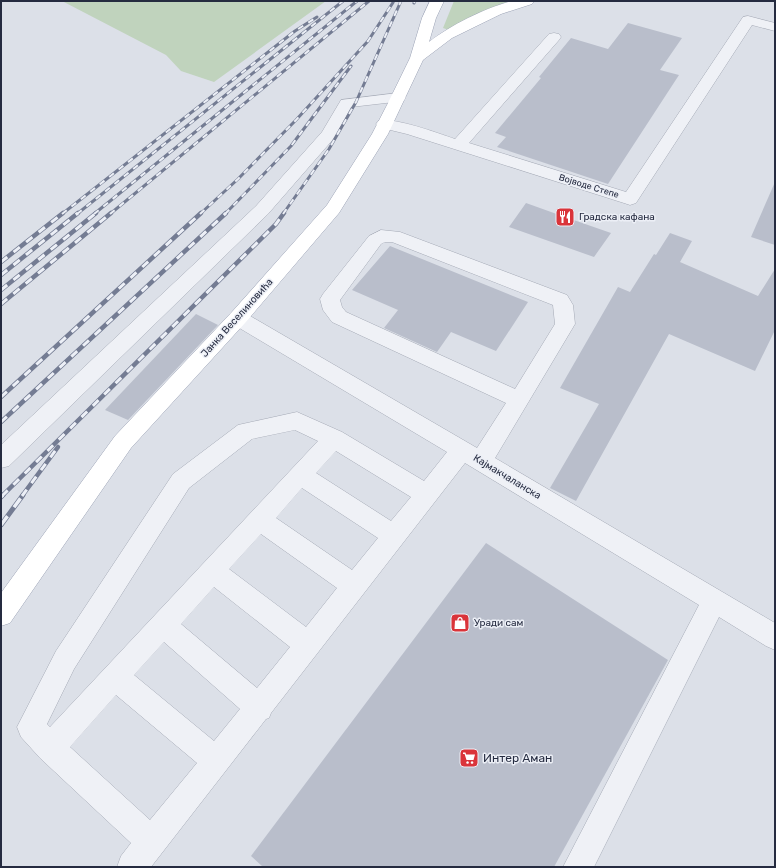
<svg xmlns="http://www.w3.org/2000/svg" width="776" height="868" font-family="Rubik,sans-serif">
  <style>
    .green { fill: #c0d3bd }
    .building { fill: #b9becb }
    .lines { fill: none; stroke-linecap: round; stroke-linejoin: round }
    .minor-casing { stroke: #a5aab6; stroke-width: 1 }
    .major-casing { stroke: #9ba2b5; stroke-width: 1 }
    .minor { fill: #eff1f6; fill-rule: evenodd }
    .major { fill: #fff; fill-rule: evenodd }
    .rail-far2-casing { stroke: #747c93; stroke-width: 3 }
    .rail-far1-casing { stroke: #747c93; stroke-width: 4.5 }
    .rail-casing { stroke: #747c93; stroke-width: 5 }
    .rail-far2 { stroke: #eceff6; stroke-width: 2; stroke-dasharray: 6; stroke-linecap: butt }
    .rail-far1 { stroke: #eceff6; stroke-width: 3; stroke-dasharray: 8; stroke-linecap: butt }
    .rail { stroke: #eceff6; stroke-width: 3.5; stroke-dasharray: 11; stroke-linecap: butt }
    .labels { text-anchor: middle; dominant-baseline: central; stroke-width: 3; stroke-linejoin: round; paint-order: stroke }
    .far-street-label { font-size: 9px; fill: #252b40; stroke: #eceff6 }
    .poi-label { font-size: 10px; fill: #252b40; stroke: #eceff6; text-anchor: start }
    .street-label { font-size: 10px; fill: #252b40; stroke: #eceff6 }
    .near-poi-label { font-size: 12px; fill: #252b40; stroke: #eceff6; text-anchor: start }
  </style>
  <rect width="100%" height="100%" fill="#dce0e8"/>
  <!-- green -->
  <g class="green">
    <path d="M 62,1 L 326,1 L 214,82 L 181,71 L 166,55 Z"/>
    <path d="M 454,1 L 512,1 L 449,30 L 443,28 Z"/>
  </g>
  <!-- building -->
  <g class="building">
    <path d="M 628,23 L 682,38 L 660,70 L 679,75 L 608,184 L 497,147 L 506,137 L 495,133 L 541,78 L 539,77 L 571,38 L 608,49 Z"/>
    <path d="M 775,182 L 775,245 L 751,237 Z"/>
    <path d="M 526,203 L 565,217 L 611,233 L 594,257 L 509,227 Z"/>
    <path d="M 670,233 L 692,241 L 680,262 L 758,296 L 775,269 L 775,330 L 755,371 L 669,334 L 576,501 L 550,488 L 599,404 L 560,388 L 618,287 L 630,292 L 654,254 L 656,255 Z"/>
    <path d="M 390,246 L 528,302 L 496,351 L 451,332 L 437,352 L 384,328 L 398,310 L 352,290 Z"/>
    <path d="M 196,314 L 218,325 L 128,420 L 105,410 Z"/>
    <path d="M 486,543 L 668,660 L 554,867 L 263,867 L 251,856 Z"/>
  </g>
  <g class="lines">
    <defs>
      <g id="minor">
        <path d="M 748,16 L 775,23 L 775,31 L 752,25 L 636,203 L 630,205 L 624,203 L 407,134 L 378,127 L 376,124 L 378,121 C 395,117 437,133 455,139 L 549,34 L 554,33 L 559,34 L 561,37 L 559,40 L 469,143 L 626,192 L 743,17 Z"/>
        <path d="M 398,93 L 403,95 L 406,98 L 403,101 L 351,107 L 335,137 L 268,214 L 9,466 L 1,468 L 1,445 L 256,206 L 322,132 L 341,100 Z"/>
        <path d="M 381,230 L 400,232 L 567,295 L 573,305 L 575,324 L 495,458 L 775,623 L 775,650 L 766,646 L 719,617 L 594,867 L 563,867 L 699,605 L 465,463 L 271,713 L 269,718 L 266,719 L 151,867 L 117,867 L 121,856 L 131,843 L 40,758 L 21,737 L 17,727 L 56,651 L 173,474 L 238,425 L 297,412 L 342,432 L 424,481 L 447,452 L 231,323 L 228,318 L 231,313 L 238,311 L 245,313 L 477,448 L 506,403 L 332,322 L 323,310 L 320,299 L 323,294 L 369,236 ZM 385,242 L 392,242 L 553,305 L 555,324 L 515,389 L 346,312 L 342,307 L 340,300 L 381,244 ZM 295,430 L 318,441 L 50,727 L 47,724 L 74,669 L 189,488 L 252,439 ZM 336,451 L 411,497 L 391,521 L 316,473 ZM 302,488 L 378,538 L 352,570 L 276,518 ZM 261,534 L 337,588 L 306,627 L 229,569 ZM 214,587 L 290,647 L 257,688 L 181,624 ZM 164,642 L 240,709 L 214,741 L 134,675 ZM 116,695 L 197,763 L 150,820 L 70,747 Z"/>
      </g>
      <path id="major" d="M 430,1 L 444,1 L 436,18 L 429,42 C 451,25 485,8 512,1 C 519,0 527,1 534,1 L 532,4 L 501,14 L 452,38 L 423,60 L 388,134 L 339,213 L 245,323 L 131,448 L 10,623 L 1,626 L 1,593 L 115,436 L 231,313 L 327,205 L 372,134 L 387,105 L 410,58 L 422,18 Z"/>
    </defs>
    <!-- minor casing -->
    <use href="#minor" class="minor-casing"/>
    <!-- major casing -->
    <use href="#major" class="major-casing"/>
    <!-- minor -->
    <use href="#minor" class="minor"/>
    <!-- major -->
    <use href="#major" class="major"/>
    <defs>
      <g id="rail-far2">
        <path d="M 414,3 L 415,1"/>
        <path d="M 62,214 L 295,31 L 317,17"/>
        <path d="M 77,214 L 343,1"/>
        <path d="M 94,214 L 357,1"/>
        <path d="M 110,214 L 369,1"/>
        <path d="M 200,214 L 238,179 L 296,120 L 368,41 L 394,1"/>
        <path d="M 225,214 L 291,146 L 351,66"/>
        <path d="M 283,214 L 329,149 L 356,102 L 401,1"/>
      </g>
      <g id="rail-far1">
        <path d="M 1,262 L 63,213"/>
        <path d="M 1,275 L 78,213"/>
        <path d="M 1,290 L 96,213"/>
        <path d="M 1,304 L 111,213"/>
        <path d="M 1,397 L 201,213"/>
        <path d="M 1,422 L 226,213"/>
        <path d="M 2,496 L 276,224 L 284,213"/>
        <path d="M 22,496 L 58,447"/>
      </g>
      <g id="rail">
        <path d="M 1,497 L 3,495"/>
        <path d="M 1,525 L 23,495"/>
      </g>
    </defs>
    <!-- rail-far2 casing -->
    <use href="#rail-far2" class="rail-far2-casing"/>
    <!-- rail-far1 casing -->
    <use href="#rail-far1" class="rail-far1-casing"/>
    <!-- rail casing -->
    <use href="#rail" class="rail-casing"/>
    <!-- rail-far2 -->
    <use href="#rail-far2" class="rail-far2"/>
    <!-- rail-far1 -->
    <use href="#rail-far1" class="rail-far1"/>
    <!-- rail -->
    <use href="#rail" class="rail"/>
  </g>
  <!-- icons -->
  <defs>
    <symbol id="restaurant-square" viewBox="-11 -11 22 22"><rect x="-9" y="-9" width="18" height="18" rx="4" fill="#da343a" stroke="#eceff6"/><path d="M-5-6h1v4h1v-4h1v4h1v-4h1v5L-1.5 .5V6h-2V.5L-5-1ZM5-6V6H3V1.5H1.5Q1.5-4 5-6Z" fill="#fff"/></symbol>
    <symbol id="shop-square" viewBox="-11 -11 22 22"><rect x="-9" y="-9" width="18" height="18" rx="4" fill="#da343a" stroke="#eceff6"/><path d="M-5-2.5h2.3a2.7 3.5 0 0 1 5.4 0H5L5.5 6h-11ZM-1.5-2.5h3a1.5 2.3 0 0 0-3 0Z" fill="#fff"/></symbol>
    <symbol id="supermarket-square" viewBox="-11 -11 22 22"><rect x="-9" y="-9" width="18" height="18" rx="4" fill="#da343a" stroke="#eceff6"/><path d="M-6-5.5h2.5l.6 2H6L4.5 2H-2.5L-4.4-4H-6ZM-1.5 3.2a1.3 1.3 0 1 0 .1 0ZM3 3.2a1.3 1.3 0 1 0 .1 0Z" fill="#fff"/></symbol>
  </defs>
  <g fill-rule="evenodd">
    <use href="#restaurant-square" x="554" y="206" width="22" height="22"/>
    <use href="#shop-square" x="449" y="612" width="22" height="22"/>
    <use href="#supermarket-square" x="458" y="747" width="22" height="22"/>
  </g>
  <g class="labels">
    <!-- far-street labels -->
    <g class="far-street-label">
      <text transform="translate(589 186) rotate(17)">Војводе Степе</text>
    </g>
    <!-- poi labels -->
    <g class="poi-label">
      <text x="579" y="217">Градска кафана</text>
      <text x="474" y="623">Уради сам</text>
    </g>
    <!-- street labels -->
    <g class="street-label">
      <text transform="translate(237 318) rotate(-48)">Јанка Веселиновића</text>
      <text transform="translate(507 477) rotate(31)">Кајмакчаланска</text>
    </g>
    <!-- near-poi labels -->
    <g class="near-poi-label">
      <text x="483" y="758">Интер Аман</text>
    </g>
  </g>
  <!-- border -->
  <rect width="776" height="868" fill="none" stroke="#252b40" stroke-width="4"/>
</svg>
